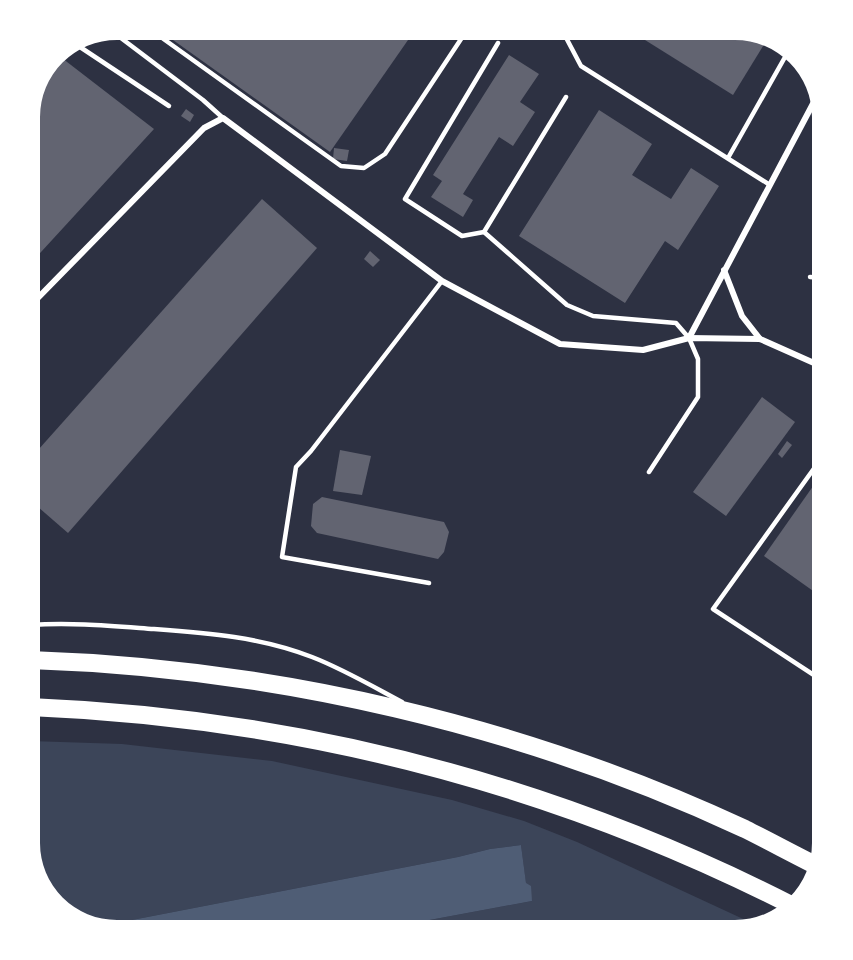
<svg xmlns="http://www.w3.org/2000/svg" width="853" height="960" font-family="'Varela Round',sans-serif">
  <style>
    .green { fill: #3c4559 }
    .water { fill: #4f5d75 }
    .building { fill: #626471 }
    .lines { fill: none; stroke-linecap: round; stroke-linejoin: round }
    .path { stroke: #fff; stroke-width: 3 }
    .service { stroke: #fff; stroke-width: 4.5 }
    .minor { stroke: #fff; stroke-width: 6 }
    .motorway { stroke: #fff; stroke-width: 18 }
  </style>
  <rect width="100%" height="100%" fill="#2d3142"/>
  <!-- green -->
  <path class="green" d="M 30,741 L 122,744 L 272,761 L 452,800 L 524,821 L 577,842 L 754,924 L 736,930 L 376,930 L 532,901 L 526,884 L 521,845 L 490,849 L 458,857 L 101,926 L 79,921 L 48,895 L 30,843 Z"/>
  <!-- water -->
  <path class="water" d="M 521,845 L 526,883 L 531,886 L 532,901 L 376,930 L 117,930 L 101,926 L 458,857 L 490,849 Z"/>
  <!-- building -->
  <g class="building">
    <path d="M 159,30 L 415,30 L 330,152 Z"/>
    <path d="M 629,30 L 741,30 L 768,38 L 733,95 Z"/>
    <path d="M 58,55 L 154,129 L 30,264 L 30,112 Z"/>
    <path d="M 509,55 L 539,74 L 520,102 L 535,112 L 513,146 L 499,137 L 463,194 L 473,200 L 463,217 L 431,197 L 442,181 L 433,175 Z"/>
    <path d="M 186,109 L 194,115 L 190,122 L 181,116 Z"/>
    <path d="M 599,110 L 652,144 L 632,175 L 671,199 L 691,168 L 719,186 L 678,250 L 665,241 L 625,303 L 519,236 Z"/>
    <path d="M 334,148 L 349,150 L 347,161 L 333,159 Z"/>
    <path d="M 262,199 L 317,248 L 68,533 L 30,500 L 30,459 Z"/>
    <path d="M 370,251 L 380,260 L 373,267 L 364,259 Z"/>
    <path d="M 762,397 L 795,422 L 726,516 L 693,492 Z"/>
    <path d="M 787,441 L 792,445 L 782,458 L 778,454 Z"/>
    <path d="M 340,450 L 371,456 L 362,495 L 333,491 Z"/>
    <path d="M 823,472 L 823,598 L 764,556 Z"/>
    <path d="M 322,497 L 444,522 L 449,532 L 444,552 L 438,559 L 317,533 L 311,526 L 313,504 Z"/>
  </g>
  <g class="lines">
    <!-- path -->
    <path class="path" d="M 132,30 L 142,38"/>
    <!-- service -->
    <g class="service">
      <path d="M 151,30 L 341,166 L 364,168 L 385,154 L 467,30"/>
      <path d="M 562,30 L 581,66 L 770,185"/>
      <path d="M 113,32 L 203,100 L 223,118"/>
      <path d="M 498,43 L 405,199 L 462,236 L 484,232 L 567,305 L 593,316 L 676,323 L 689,338 L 698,359 L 698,397 L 649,472"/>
      <path d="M 77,45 L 169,106"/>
      <path d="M 728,158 L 789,50"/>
      <path d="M 484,232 L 566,97"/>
      <path d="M 810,277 L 823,278"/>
      <path d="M 823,456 L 713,609 L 823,681"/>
      <path d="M 429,583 L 282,557 L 296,467 L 311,451 L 442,281"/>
      <path d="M 30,625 C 71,622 113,626 154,629 C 208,633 261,637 312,657 C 343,669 372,686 402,702"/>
    </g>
    <!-- minor -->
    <g class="minor">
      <path d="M 724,270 L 742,316 L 760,339"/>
      <path d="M 30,306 L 204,128 L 223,118 L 442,281 L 560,344 L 643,350 L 689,338 L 760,339 L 823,367"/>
      <path d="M 689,338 L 816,98"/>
    </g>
    <!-- motorway -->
    <g class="motorway">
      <path d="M 30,660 C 275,668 522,725 745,829 C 769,841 793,854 817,866"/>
      <path d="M 30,707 C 300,718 552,783 793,906"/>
    </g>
  </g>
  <!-- crop -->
  <path d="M0 0H853V960H0ZM117 40H735A77 77 0 0 1 812 117V843A77 77 0 0 1 735 920H117A77 77 0 0 1 40 843V117A77 77 0 0 1 117 40Z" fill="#fff" fill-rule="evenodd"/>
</svg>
